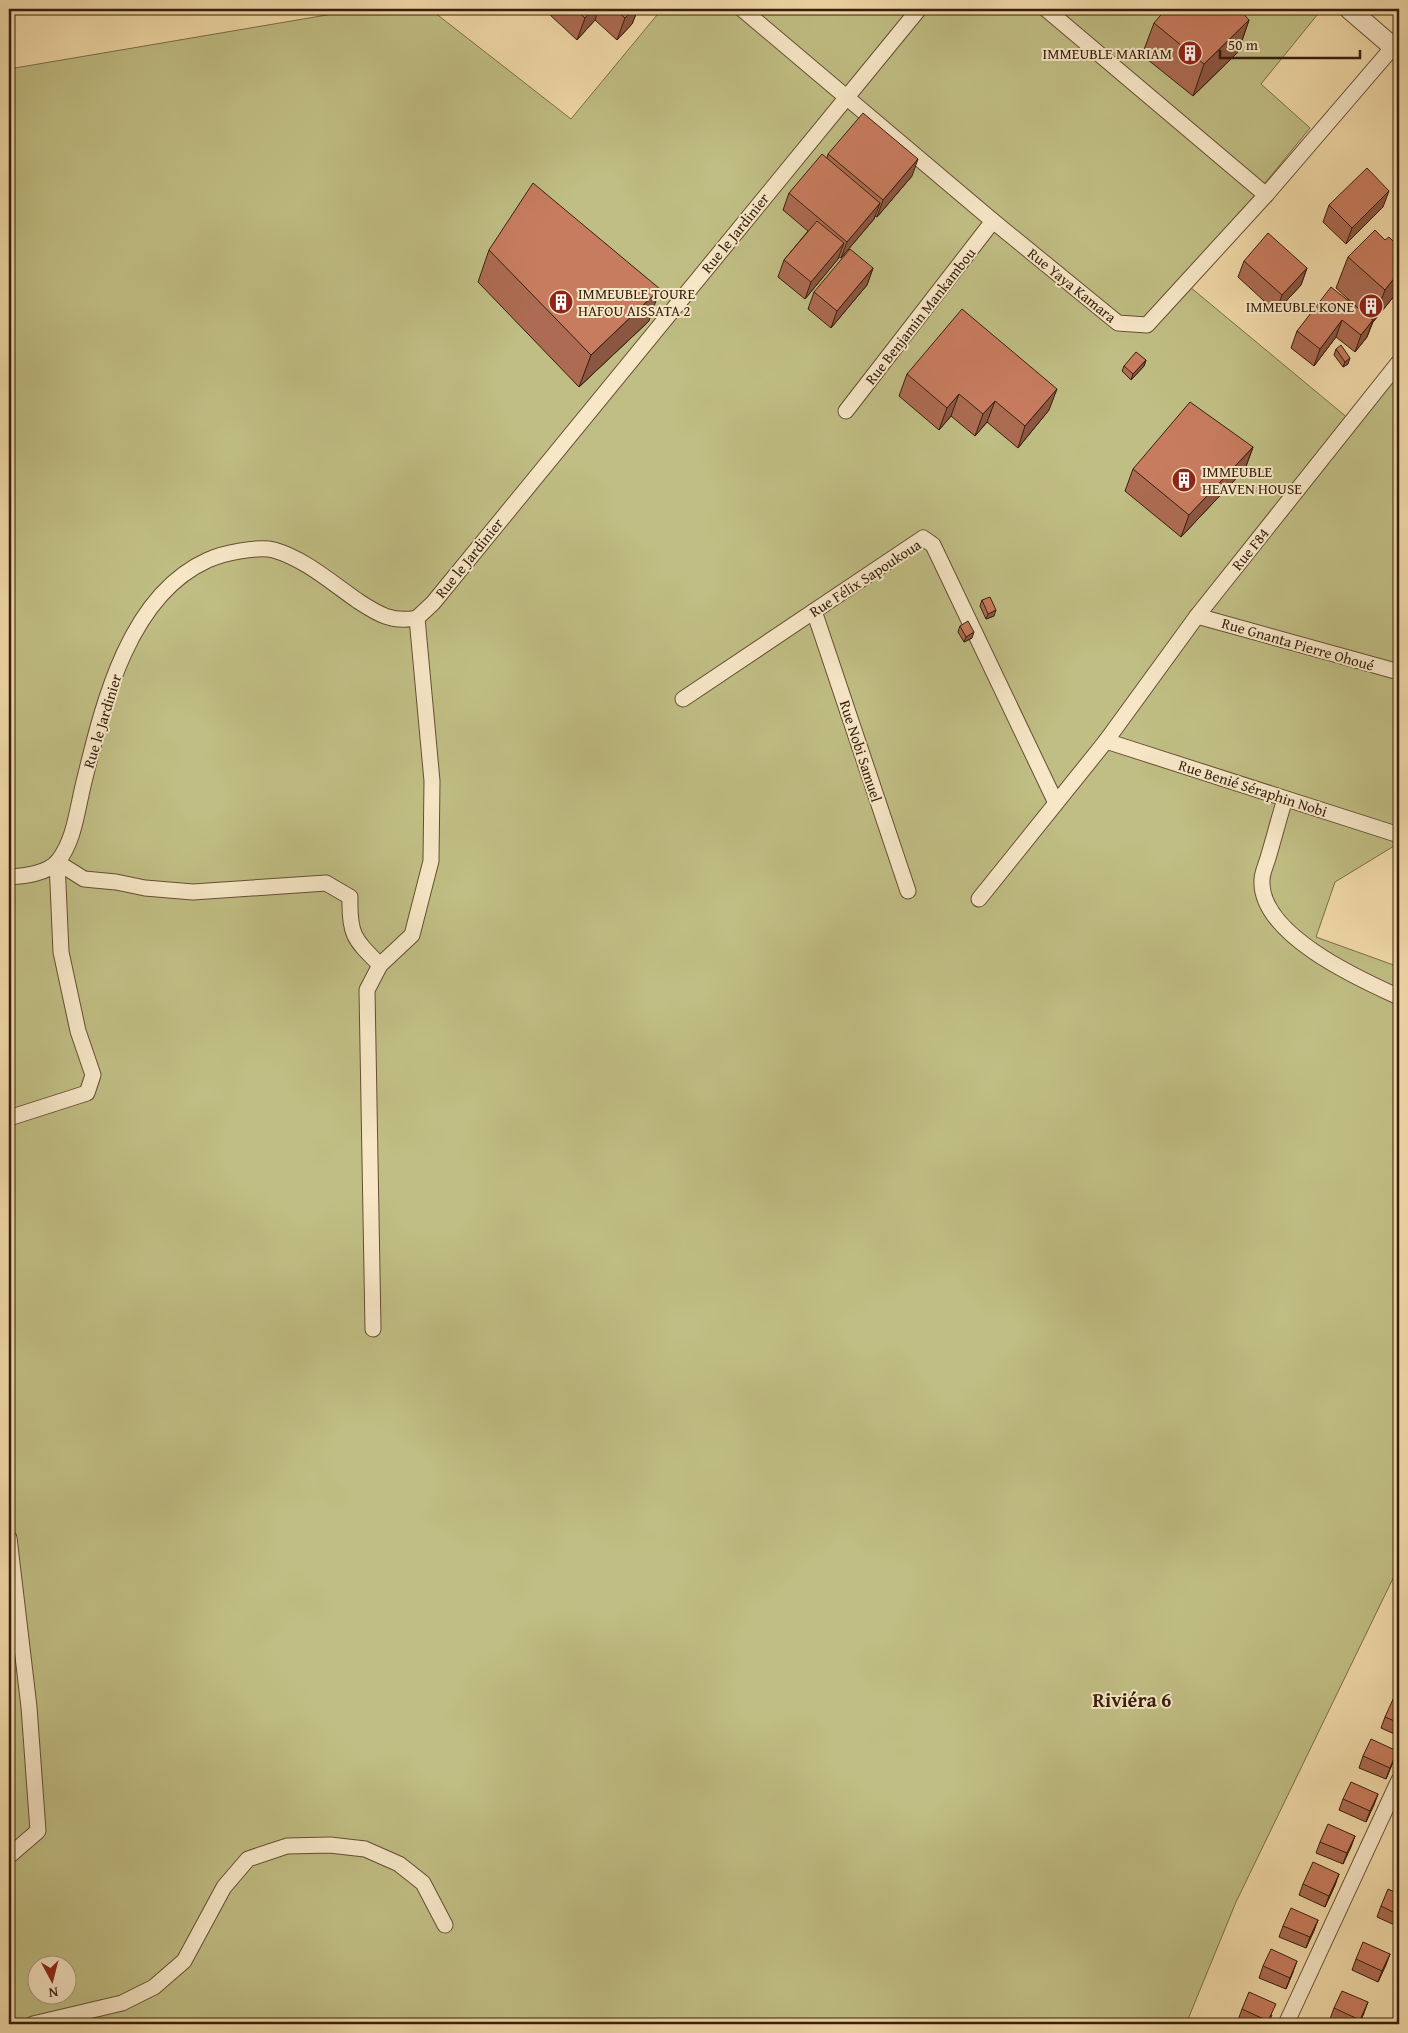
<svg xmlns="http://www.w3.org/2000/svg" width="1408" height="2033" font-family="'Gentium Book Plus',serif">
  <style>
    .green { fill: #c0be84; stroke: #7b6e48; fill-rule: evenodd }
    .lines { fill: none; stroke-linecap: round; stroke-linejoin: round }
    .minor-casing { stroke: #654e33; stroke-width: 17 }
    .tertiary-casing { stroke: #654e33; stroke-width: 21 }
    .minor { stroke: #f7e7c7; stroke-width: 15 }
    .tertiary { stroke: #f7e7c7; stroke-width: 19 }
    .wall { fill: #ac6b52; stroke: #361f0c }
    .shaded-wall { fill: #8c5742; stroke: #361f0c }
    .building { fill: #c87c5f; stroke: #361f0c }
    .labels { text-anchor: middle; dominant-baseline: central; stroke-width: 4; stroke-linejoin: round; paint-order: stroke }
    .poi-label { font-size: 15px; fill: #361f0c; stroke: #f7e7c7; text-anchor: end }
    .street-label { font-size: 15px; fill: #361f0c; stroke: #f7e7c7 }
    .district-label { font-size: 20px; font-weight: bold; fill: #361f0c; stroke: #f7e7c7 }
  </style>
  <rect width="100%" height="100%" fill="#f2daa9"/>
  <filter id="stains"><feTurbulence type="fractalNoise" baseFrequency=".004" numOctaves="4"/><feColorMatrix values="0 0 0 0 .2 0 0 0 0 .09 0 0 0 0 .02 0 0 0 .5 -.17"/></filter>
  <radialGradient id="worn" r=".72"><stop offset=".6" stop-color="#630" stop-opacity="0"/><stop offset="1" stop-color="#630" stop-opacity=".3"/></radialGradient>
  <!-- green -->
  <path class="green" d="M 362,9 L 430,9 L 571,119 L 662,9 L 1322,9 L 1261,84 L 1310,128 L 1184,282 L 1355,424 L 1399,365 L 1399,843 L 1335,882 L 1316,937 L 1399,967 L 1399,1566 L 1236,1902 L 1186,2024 L 9,2024 L 9,69 ZM 38,1966 L 68,1966 L 68,1996 L 38,1996 Z"/>
  <g class="lines">
    <defs>
      <g id="minor">
        <path d="M 742,9 L 993,221 L 1118,323 L 1147,325 L 1266,195 L 1393,47"/>
        <path d="M 1046,9 L 1266,195"/>
        <path d="M 846,411 L 993,221"/>
        <path d="M 814,611 L 908,891"/>
        <path d="M 1197,616 L 1399,672"/>
        <path d="M 683,699 L 923,538 L 933,545 L 1056,803"/>
        <path d="M 1106,741 L 1399,835"/>
        <path d="M 1285,799 C 1279,818 1274,838 1268,858 C 1266,865 1262,873 1262,880 C 1259,934 1359,979 1399,997"/>
        <path d="M 9,877 C 24,876 47,874 58,861 C 74,841 77,811 83,786 C 102,708 127,596 208,560 C 223,553 258,546 274,550 C 305,559 332,583 358,601 C 378,614 392,623 417,618 L 433,603 L 919,9"/>
        <path d="M 979,899 L 1106,741 L 1197,616 L 1399,362"/>
        <path d="M 9,1118 L 87,1093 L 93,1075 L 78,1031 L 61,952 L 57,862 L 84,879 L 116,882 L 145,888 L 193,892 L 326,883 L 350,897 C 349,935 354,939 380,965"/>
        <path d="M 373,1329 L 367,990 L 380,965 L 412,935 L 431,861 L 432,781 L 417,618"/>
        <path d="M 9,1538 L 29,1707 L 38,1831 L 9,1856"/>
        <path d="M 33,2024 L 122,2003 L 154,1987 L 184,1961 L 224,1887 L 248,1859 L 287,1846 L 330,1845 L 365,1849 L 399,1864 L 423,1883 L 445,1925"/>
        <path d="M 1286,2024 L 1399,1780"/>
      </g>
      <path id="tertiary" d="M 1349,9 L 1399,52"/>
    </defs>
    <!-- minor casing -->
    <use href="#minor" class="minor-casing"/>
    <!-- tertiary casing -->
    <use href="#tertiary" class="tertiary-casing"/>
    <!-- minor -->
    <use href="#minor" class="minor"/>
    <!-- tertiary -->
    <use href="#tertiary" class="tertiary"/>
  </g>
  <!-- wall -->
  <g class="wall">
    <path d="M 551,9 L 638,9 L 632,24 L 617,40 L 595,20 L 577,40 L 549,14 Z"/>
    <path d="M 1249,20 L 1238,52 L 1193,96 L 1142,55 L 1154,23 Z"/>
    <path d="M 828,154 L 912,176 L 877,217 L 875,216 L 874,219 L 841,258 L 839,257 L 838,259 L 805,299 L 778,277 L 784,260 L 808,231 L 783,210 L 789,193 L 827,158 Z"/>
    <path d="M 1329,205 L 1383,207 L 1346,244 L 1323,222 Z"/>
    <path d="M 489,250 L 649,321 L 579,387 L 478,282 Z"/>
    <path d="M 1348,257 L 1399,290 L 1373,322 L 1367,337 L 1355,352 L 1336,337 L 1314,366 L 1291,348 L 1297,331 L 1359,309 L 1336,288 Z"/>
    <path d="M 1244,261 L 1307,268 L 1301,285 L 1276,312 L 1238,277 Z"/>
    <path d="M 873,268 L 867,285 L 831,328 L 808,309 L 814,292 Z"/>
    <path d="M 1336,349 L 1348,364 L 1343,367 L 1334,355 Z"/>
    <path d="M 1146,360 L 1144,366 L 1131,380 L 1122,371 L 1124,366 Z"/>
    <path d="M 907,374 L 1049,410 L 1018,448 L 987,422 L 975,436 L 951,416 L 939,430 L 899,396 Z"/>
    <path d="M 1253,447 L 1245,469 L 1181,537 L 1125,491 L 1133,469 Z"/>
    <path d="M 982,600 L 994,616 L 986,619 L 980,606 Z"/>
    <path d="M 960,626 L 972,638 L 964,642 L 958,632 Z"/>
    <path d="M 1399,1699 L 1399,1736 L 1381,1728 L 1385,1717 Z"/>
    <path d="M 1363,1756 L 1393,1762 L 1386,1779 L 1359,1768 Z"/>
    <path d="M 1378,1794 L 1366,1822 L 1339,1810 L 1343,1799 Z"/>
    <path d="M 1355,1836 L 1343,1864 L 1316,1853 L 1320,1842 Z"/>
    <path d="M 1339,1874 L 1335,1885 L 1325,1907 L 1299,1895 L 1303,1884 Z"/>
    <path d="M 1399,1894 L 1399,1927 L 1377,1917 L 1381,1906 Z"/>
    <path d="M 1318,1920 L 1306,1948 L 1279,1937 L 1283,1926 Z"/>
    <path d="M 1390,1954 L 1378,1982 L 1352,1970 L 1356,1959 Z"/>
    <path d="M 1263,1966 L 1293,1972 L 1286,1989 L 1259,1978 Z"/>
    <path d="M 1334,2008 L 1364,2013 L 1359,2024 L 1342,2024 L 1330,2019 Z"/>
    <path d="M 1242,2009 L 1272,2015 L 1268,2024 L 1247,2024 L 1238,2020 Z"/>
  </g>
  <!-- shaded-wall -->
  <g class="shaded-wall">
    <path d="M 593,9 L 599,9 L 595,20 L 577,40 L 585,18 Z"/>
    <path d="M 634,9 L 638,9 L 632,24 L 617,40 L 625,18 Z"/>
    <path d="M 1249,20 L 1238,52 L 1193,96 L 1204,64 Z"/>
    <path d="M 918,159 L 912,176 L 877,217 L 883,200 Z"/>
    <path d="M 1389,191 L 1383,207 L 1346,244 L 1352,228 Z"/>
    <path d="M 880,203 L 874,219 L 841,258 L 847,242 Z"/>
    <path d="M 844,243 L 838,259 L 805,299 L 811,282 Z"/>
    <path d="M 873,268 L 867,285 L 831,328 L 837,311 Z"/>
    <path d="M 1307,268 L 1301,285 L 1276,312 L 1282,295 Z"/>
    <path d="M 1399,272 L 1399,290 L 1373,322 L 1385,290 Z"/>
    <path d="M 660,289 L 649,321 L 579,387 L 591,355 Z"/>
    <path d="M 1342,320 L 1336,337 L 1314,366 L 1320,349 Z"/>
    <path d="M 1373,320 L 1367,337 L 1355,352 L 1361,335 Z"/>
    <path d="M 1350,358 L 1348,364 L 1343,367 L 1345,362 Z"/>
    <path d="M 1146,360 L 1144,366 L 1131,380 L 1133,374 Z"/>
    <path d="M 1057,389 L 1049,410 L 1018,448 L 1025,426 Z"/>
    <path d="M 959,394 L 951,416 L 939,430 L 947,408 Z"/>
    <path d="M 995,401 L 987,422 L 975,436 L 983,414 Z"/>
    <path d="M 1253,447 L 1245,469 L 1181,537 L 1189,515 Z"/>
    <path d="M 996,610 L 994,616 L 986,619 L 988,614 Z"/>
    <path d="M 974,632 L 972,638 L 964,642 L 966,637 Z"/>
    <path d="M 1397,1751 L 1393,1762 L 1386,1779 L 1390,1768 Z"/>
    <path d="M 1378,1794 L 1374,1805 L 1366,1822 L 1370,1811 Z"/>
    <path d="M 1355,1836 L 1351,1847 L 1343,1864 L 1347,1853 Z"/>
    <path d="M 1339,1874 L 1335,1885 L 1325,1907 L 1329,1896 Z"/>
    <path d="M 1318,1920 L 1314,1931 L 1306,1948 L 1310,1937 Z"/>
    <path d="M 1390,1954 L 1386,1965 L 1378,1982 L 1382,1971 Z"/>
    <path d="M 1297,1961 L 1293,1972 L 1286,1989 L 1290,1978 Z"/>
    <path d="M 1368,2002 L 1364,2013 L 1359,2024 L 1360,2020 Z"/>
  </g>
  <!-- building -->
  <g class="building">
    <path d="M 575,9 L 593,9 L 585,18 Z"/>
    <path d="M 614,9 L 634,9 L 625,18 Z"/>
    <path d="M 1166,9 L 1239,9 L 1249,20 L 1204,64 L 1154,23 Z"/>
    <path d="M 863,113 L 918,159 L 883,200 L 828,154 Z"/>
    <path d="M 822,154 L 880,203 L 847,242 L 789,193 Z"/>
    <path d="M 1367,168 L 1389,191 L 1352,228 L 1329,205 Z"/>
    <path d="M 533,183 L 660,289 L 591,355 L 489,250 Z"/>
    <path d="M 817,221 L 844,243 L 811,282 L 784,260 Z"/>
    <path d="M 1375,230 L 1385,240 L 1389,237 L 1399,247 L 1399,272 L 1385,290 L 1348,257 Z"/>
    <path d="M 1268,233 L 1307,268 L 1282,295 L 1244,261 Z"/>
    <path d="M 850,249 L 873,268 L 837,311 L 814,292 Z"/>
    <path d="M 1331,287 L 1373,320 L 1361,335 L 1342,320 L 1320,349 L 1297,331 Z"/>
    <path d="M 962,309 L 1057,389 L 1025,426 L 995,401 L 983,414 L 959,394 L 947,408 L 907,374 Z"/>
    <path d="M 1341,345 L 1350,358 L 1345,362 L 1336,349 Z"/>
    <path d="M 1136,352 L 1146,360 L 1133,374 L 1124,366 Z"/>
    <path d="M 1190,402 L 1253,447 L 1189,515 L 1133,469 Z"/>
    <path d="M 990,597 L 996,610 L 988,614 L 982,600 Z"/>
    <path d="M 968,621 L 974,632 L 966,637 L 960,626 Z"/>
    <path d="M 1394,1697 L 1399,1699 L 1399,1723 L 1385,1717 Z"/>
    <path d="M 1371,1739 L 1397,1751 L 1390,1768 L 1363,1756 Z"/>
    <path d="M 1351,1782 L 1378,1794 L 1370,1811 L 1343,1799 Z"/>
    <path d="M 1328,1824 L 1355,1836 L 1347,1853 L 1320,1842 Z"/>
    <path d="M 1313,1862 L 1339,1874 L 1329,1896 L 1303,1884 Z"/>
    <path d="M 1388,1889 L 1399,1894 L 1399,1915 L 1381,1906 Z"/>
    <path d="M 1291,1908 L 1318,1920 L 1310,1937 L 1283,1926 Z"/>
    <path d="M 1363,1942 L 1390,1954 L 1382,1971 L 1356,1959 Z"/>
    <path d="M 1271,1949 L 1297,1961 L 1290,1978 L 1263,1966 Z"/>
    <path d="M 1342,1991 L 1368,2002 L 1360,2020 L 1334,2008 Z"/>
    <path d="M 1249,1992 L 1276,2004 L 1268,2021 L 1242,2009 Z"/>
    <path d="M 1395,2014 L 1399,2015 L 1399,2024 L 1390,2024 Z"/>
  </g>
  <!-- icons -->
  <defs>
    <symbol id="building-disc" viewBox="-11 -11 22 22"><circle r="9.5" fill="#8f2418" stroke="#f7e7c7"/><path d="M-4-6H4V6H1V3H-1V6H-4ZM-2.5-4.3h1.7v1.8h-1.7ZM.8-4.3h1.7v1.8H.8ZM-2.5-1h1.7V.8h-1.7ZM.8-1h1.7V.8H.8Z" fill="#fff"/></symbol>
  </defs>
  <g fill-rule="evenodd">
    <use href="#building-disc" x="1176" y="39" width="28" height="28"/>
    <use href="#building-disc" x="547" y="288" width="28" height="28"/>
    <use href="#building-disc" x="1357" y="292" width="28" height="28"/>
    <use href="#building-disc" x="1170" y="466" width="28" height="28"/>
  </g>
  <g class="labels">
    <!-- poi labels -->
    <g class="poi-label">
      <text x="1172" y="53">IMMEUBLE MARIAM</text>
      <text x="578" y="293" text-anchor="start">IMMEUBLE TOURE<tspan x="578" dy="17">HAFOU AISSATA 2</tspan></text>
      <text x="1354" y="306">IMMEUBLE KONE</text>
      <text x="1202" y="471" text-anchor="start">IMMEUBLE<tspan x="1202" dy="17">HEAVEN HOUSE</tspan></text>
    </g>
    <!-- street labels -->
    <g class="street-label">
      <text transform="translate(735 233) rotate(-51)">Rue le Jardinier</text>
      <text transform="translate(1072 285) rotate(39)">Rue Yaya Kamara</text>
      <text transform="translate(920 316) rotate(-52)">Rue Benjamin Mankambou</text>
      <text transform="translate(1250 549) rotate(-51)">Rue F84</text>
      <text transform="translate(469 558) rotate(-51)">Rue le Jardinier</text>
      <text transform="translate(865 578) rotate(-33)">Rue Félix Sapoukoua</text>
      <text transform="translate(1298 644) rotate(16)">Rue Gnanta Pierre Ohoué</text>
      <text transform="translate(102 721) rotate(-73)">Rue le Jardinier</text>
      <text transform="translate(861 751) rotate(72)">Rue Nobi Samuel</text>
      <text transform="translate(1253 788) rotate(18)">Rue Benié Séraphin Nobi</text>
    </g>
    <!-- district labels -->
    <g class="district-label">
      <text x="1132" y="1699">Riviéra 6</text>
    </g>
  </g>
  <!-- margin -->
  <rect width="1408" height="2033" fill="none" stroke="#f2daa9" stroke-width="30"/>
  <rect x="10" y="10" width="1388" height="2013" fill="none" stroke="#361f0c" stroke-width="2.5"/>
  <rect x="15" y="15" width="1378" height="2003" fill="none" stroke="#361f0c"/>
  <!-- north arrow -->
  <g transform="translate(52 1980) rotate(173)"><circle r="24" fill="#f7e7c7" stroke="#aa977c"/>
  <path d="M0-4L9 19L0 12L-9 19Z" fill="#8f2418"/>
  <text y="-8" font-size="14" font-weight="bold" text-anchor="middle" fill="#361f0c">N</text>
  </g>
  <!-- scale -->
  <path d="M1220 50v8h140v-8" fill="none" stroke="#361f0c" stroke-width="2.5"/>
  <text x="1228" y="50" font-size="15" fill="#361f0c" stroke="#f7e7c7" stroke-width="4" paint-order="stroke">50 m</text>
  <rect width="100%" height="100%" filter="url(#stains)"/>
  <rect width="100%" height="100%" fill="url(#worn)"/>
</svg>
